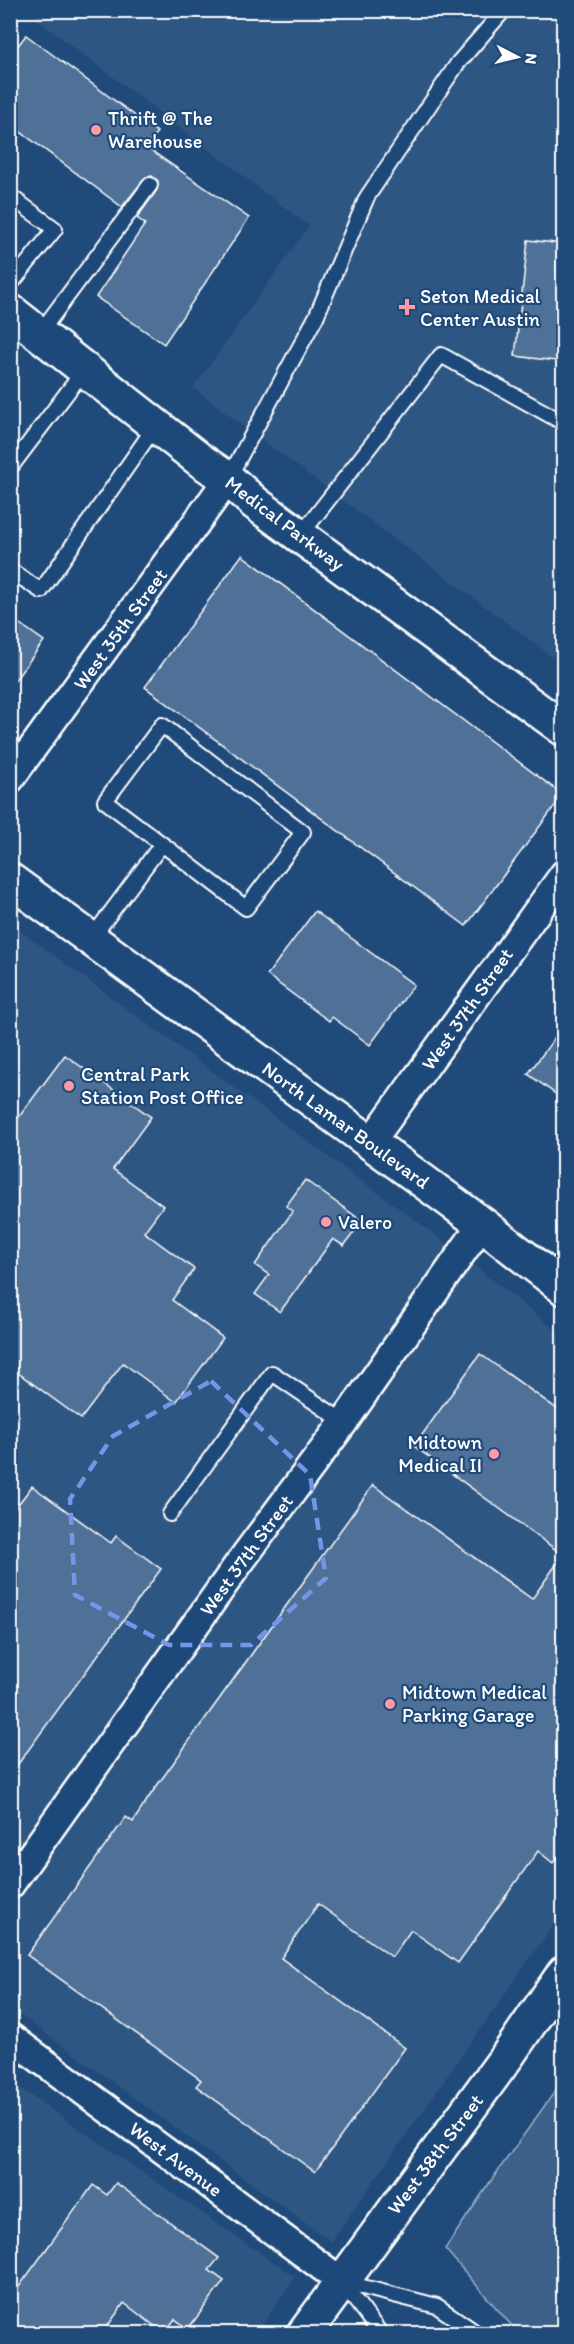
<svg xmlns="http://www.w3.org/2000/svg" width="574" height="2344" font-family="Itim,sans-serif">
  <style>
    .built { fill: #2e5683 }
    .green { fill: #3c618b; stroke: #9eb0c5; stroke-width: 1.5 }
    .building { fill: #507197; stroke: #fff; stroke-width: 1.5 }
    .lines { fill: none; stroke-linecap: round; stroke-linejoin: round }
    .service-casing { stroke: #fff; stroke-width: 18 }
    .minor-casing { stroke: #fff; stroke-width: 32 }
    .tertiary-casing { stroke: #fff; stroke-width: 38 }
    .secondary-casing { stroke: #fff; stroke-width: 38 }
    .primary-casing { stroke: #fff; stroke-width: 38 }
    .service { stroke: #1f4a7a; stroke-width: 14 }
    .minor { stroke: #1f4a7a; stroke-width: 27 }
    .tertiary { stroke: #1f4a7a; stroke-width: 33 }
    .secondary { stroke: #1f4a7a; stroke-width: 33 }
    .primary { stroke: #1f4a7a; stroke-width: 33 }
    .marked { fill: none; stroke: #7795e8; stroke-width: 4.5; stroke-dasharray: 12 8; stroke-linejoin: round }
    .poi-dot { fill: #ff9aa2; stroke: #1f4a7a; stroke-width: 2 }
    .labels { text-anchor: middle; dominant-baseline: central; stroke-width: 4.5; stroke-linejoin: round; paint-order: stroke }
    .poi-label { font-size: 20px; fill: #fff; stroke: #1f4a7a; text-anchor: start }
    .street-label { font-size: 20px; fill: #fff; stroke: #1f4a7a }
  </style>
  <rect width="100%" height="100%" fill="#1f4a7a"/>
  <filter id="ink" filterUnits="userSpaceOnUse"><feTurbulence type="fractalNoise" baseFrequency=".0167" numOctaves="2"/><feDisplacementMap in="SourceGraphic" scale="12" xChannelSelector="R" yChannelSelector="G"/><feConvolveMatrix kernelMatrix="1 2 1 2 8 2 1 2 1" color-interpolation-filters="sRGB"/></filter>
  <g filter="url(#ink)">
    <!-- built -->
    <g class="built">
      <path d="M 40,10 L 563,11 L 563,665 L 193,388 L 309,226 L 35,18 Z"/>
      <path d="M 11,924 L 441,1239 L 564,1337 L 563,1911 L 331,2242 L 11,2008 Z"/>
      <path d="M 10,2081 L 295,2277 L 257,2333 L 11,2333 Z"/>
    </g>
    <!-- green -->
    <path class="green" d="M 563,2080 L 563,2333 L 518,2333 L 445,2249 L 490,2182 Z"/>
    <!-- building -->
    <g class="building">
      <path d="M 26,35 L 157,132 L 146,147 L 249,218 L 164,344 L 96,297 L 145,224 L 137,218 L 157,190 L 158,181 L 152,176 L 146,177 L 122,207 L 10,124 L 10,56 Z"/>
      <path d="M 528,240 L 564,244 L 564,362 L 515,356 Z"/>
      <path d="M 242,555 L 563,795 L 466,926 L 145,687 Z"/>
      <path d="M 10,617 L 44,641 L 10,687 Z"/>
      <path d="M 315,911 L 414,985 L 370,1045 L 332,1017 L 329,1021 L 267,975 Z"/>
      <path d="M 564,1025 L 564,1100 L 528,1074 Z"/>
      <path d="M 65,1055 L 151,1117 L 113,1169 L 163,1206 L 144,1232 L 194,1269 L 172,1300 L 223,1338 L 176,1402 L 123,1363 L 81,1419 L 10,1367 L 10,1129 Z"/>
      <path d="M 305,1180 L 362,1221 L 344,1246 L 333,1239 L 280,1312 L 255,1294 L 269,1275 L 255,1265 L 293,1211 L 286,1206 Z"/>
      <path d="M 480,1354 L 564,1414 L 564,1848 L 553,1863 L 538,1851 L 458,1963 L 411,1930 L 392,1957 L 318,1904 L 281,1958 L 405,2048 L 315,2172 L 196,2086 L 201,2080 L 27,1955 L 126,1817 L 133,1822 L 151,1794 L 373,1485 L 532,1599 L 563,1555 L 414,1446 Z"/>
      <path d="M 32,1486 L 111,1543 L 116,1536 L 161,1569 L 10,1775 L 10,1515 Z"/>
      <path d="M 116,2183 L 219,2258 L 209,2270 L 224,2281 L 188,2329 L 175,2319 L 164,2333 L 124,2303 L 102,2334 L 10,2334 L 10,2299 L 93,2185 L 107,2195 Z"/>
    </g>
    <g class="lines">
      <defs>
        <g id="service">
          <path d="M 10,196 L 55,229 L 10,285"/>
          <path d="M 39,334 L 150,185"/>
          <path d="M 10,468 L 85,369"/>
          <path d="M 228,479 L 316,317 L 367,197 L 458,63 L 504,10"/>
          <path d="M 300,536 L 441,355 L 564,423"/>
          <path d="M 10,570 L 41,591 L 156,425"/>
          <path d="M 91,939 L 162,844 L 246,908 L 303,832 L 162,725 L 105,801 L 162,844"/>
          <path d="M 170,1514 L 272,1373 L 344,1422"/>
          <path d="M 343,2282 L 437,2306 L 478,2334"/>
          <path d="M 342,2283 L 381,2334"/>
        </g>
        <g id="minor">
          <path d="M 10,779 L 228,479"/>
          <path d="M 370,1143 L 564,874"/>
          <path d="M 10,1885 L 237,1566 L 344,1422 L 482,1224"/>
          <path d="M 10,2037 L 341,2281"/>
        </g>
        <path id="tertiary" d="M 10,311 L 200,460 L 228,479 L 255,503 L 564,729"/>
        <path id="secondary" d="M 304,2334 L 508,2055 L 564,1973"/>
        <path id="primary" d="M 10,880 L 482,1224 L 564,1288"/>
      </defs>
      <!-- service casing -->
      <use href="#service" class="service-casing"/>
      <!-- minor casing -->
      <use href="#minor" class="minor-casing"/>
      <!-- tertiary casing -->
      <use href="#tertiary" class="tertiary-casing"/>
      <!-- secondary casing -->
      <use href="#secondary" class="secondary-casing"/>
      <!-- primary casing -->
      <use href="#primary" class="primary-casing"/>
      <!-- service -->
      <use href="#service" class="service"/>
      <!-- minor -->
      <use href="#minor" class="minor"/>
      <!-- tertiary -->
      <use href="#tertiary" class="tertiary"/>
      <!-- secondary -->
      <use href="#secondary" class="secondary"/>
      <!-- primary -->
      <use href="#primary" class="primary"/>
    </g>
  </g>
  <!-- marked area -->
  <path class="marked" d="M 211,1381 L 310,1475 L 326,1578 L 251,1645 L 169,1645 L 75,1595 L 70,1499 L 113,1436 Z"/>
  <!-- markers -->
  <g class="poi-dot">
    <circle cx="96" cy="130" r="6"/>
    <path d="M404 298h6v6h6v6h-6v6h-6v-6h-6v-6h6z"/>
    <circle cx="69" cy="1086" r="6"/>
    <circle cx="326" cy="1222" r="6"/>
    <circle cx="494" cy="1454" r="6"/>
    <circle cx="390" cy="1704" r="6"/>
  </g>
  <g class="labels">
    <!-- poi labels -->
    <g class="poi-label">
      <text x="108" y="118">Thrift @ The<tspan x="108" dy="23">Warehouse</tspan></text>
      <text x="420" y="296">Seton Medical<tspan x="420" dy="23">Center Austin</tspan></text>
      <text x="81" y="1074">Central Park<tspan x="81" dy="23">Station Post Office</tspan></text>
      <text x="338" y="1222">Valero</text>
      <text x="482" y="1442" text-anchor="end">Midtown<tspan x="482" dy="23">Medical II</tspan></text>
      <text x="402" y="1692">Midtown Medical<tspan x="402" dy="23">Parking Garage</tspan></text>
    </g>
    <!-- street labels -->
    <g class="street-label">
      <text transform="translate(285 523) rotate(37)">Medical Parkway</text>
      <text transform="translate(120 629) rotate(-54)">West 35th Street</text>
      <text transform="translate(467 1009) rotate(-55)">West 37th Street</text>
      <text transform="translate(346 1125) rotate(36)">North Lamar Boulevard</text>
      <text transform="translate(246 1555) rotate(-54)">West 37th Street</text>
      <text transform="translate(435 2154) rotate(-53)">West 38th Street</text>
      <text transform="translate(176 2159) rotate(37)">West Avenue</text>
    </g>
  </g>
  <!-- margin -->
  <rect width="574" height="2344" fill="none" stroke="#1f4a7a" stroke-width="36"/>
  <rect x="18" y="18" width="538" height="2308" fill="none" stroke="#fff" stroke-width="2" filter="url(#ink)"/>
  <!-- north arrow -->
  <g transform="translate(517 57) rotate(97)" stroke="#1f4a7a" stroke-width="4.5" paint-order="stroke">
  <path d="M0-4.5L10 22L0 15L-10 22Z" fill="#ffffff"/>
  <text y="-9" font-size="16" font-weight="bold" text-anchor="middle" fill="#ffffff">N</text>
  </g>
</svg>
